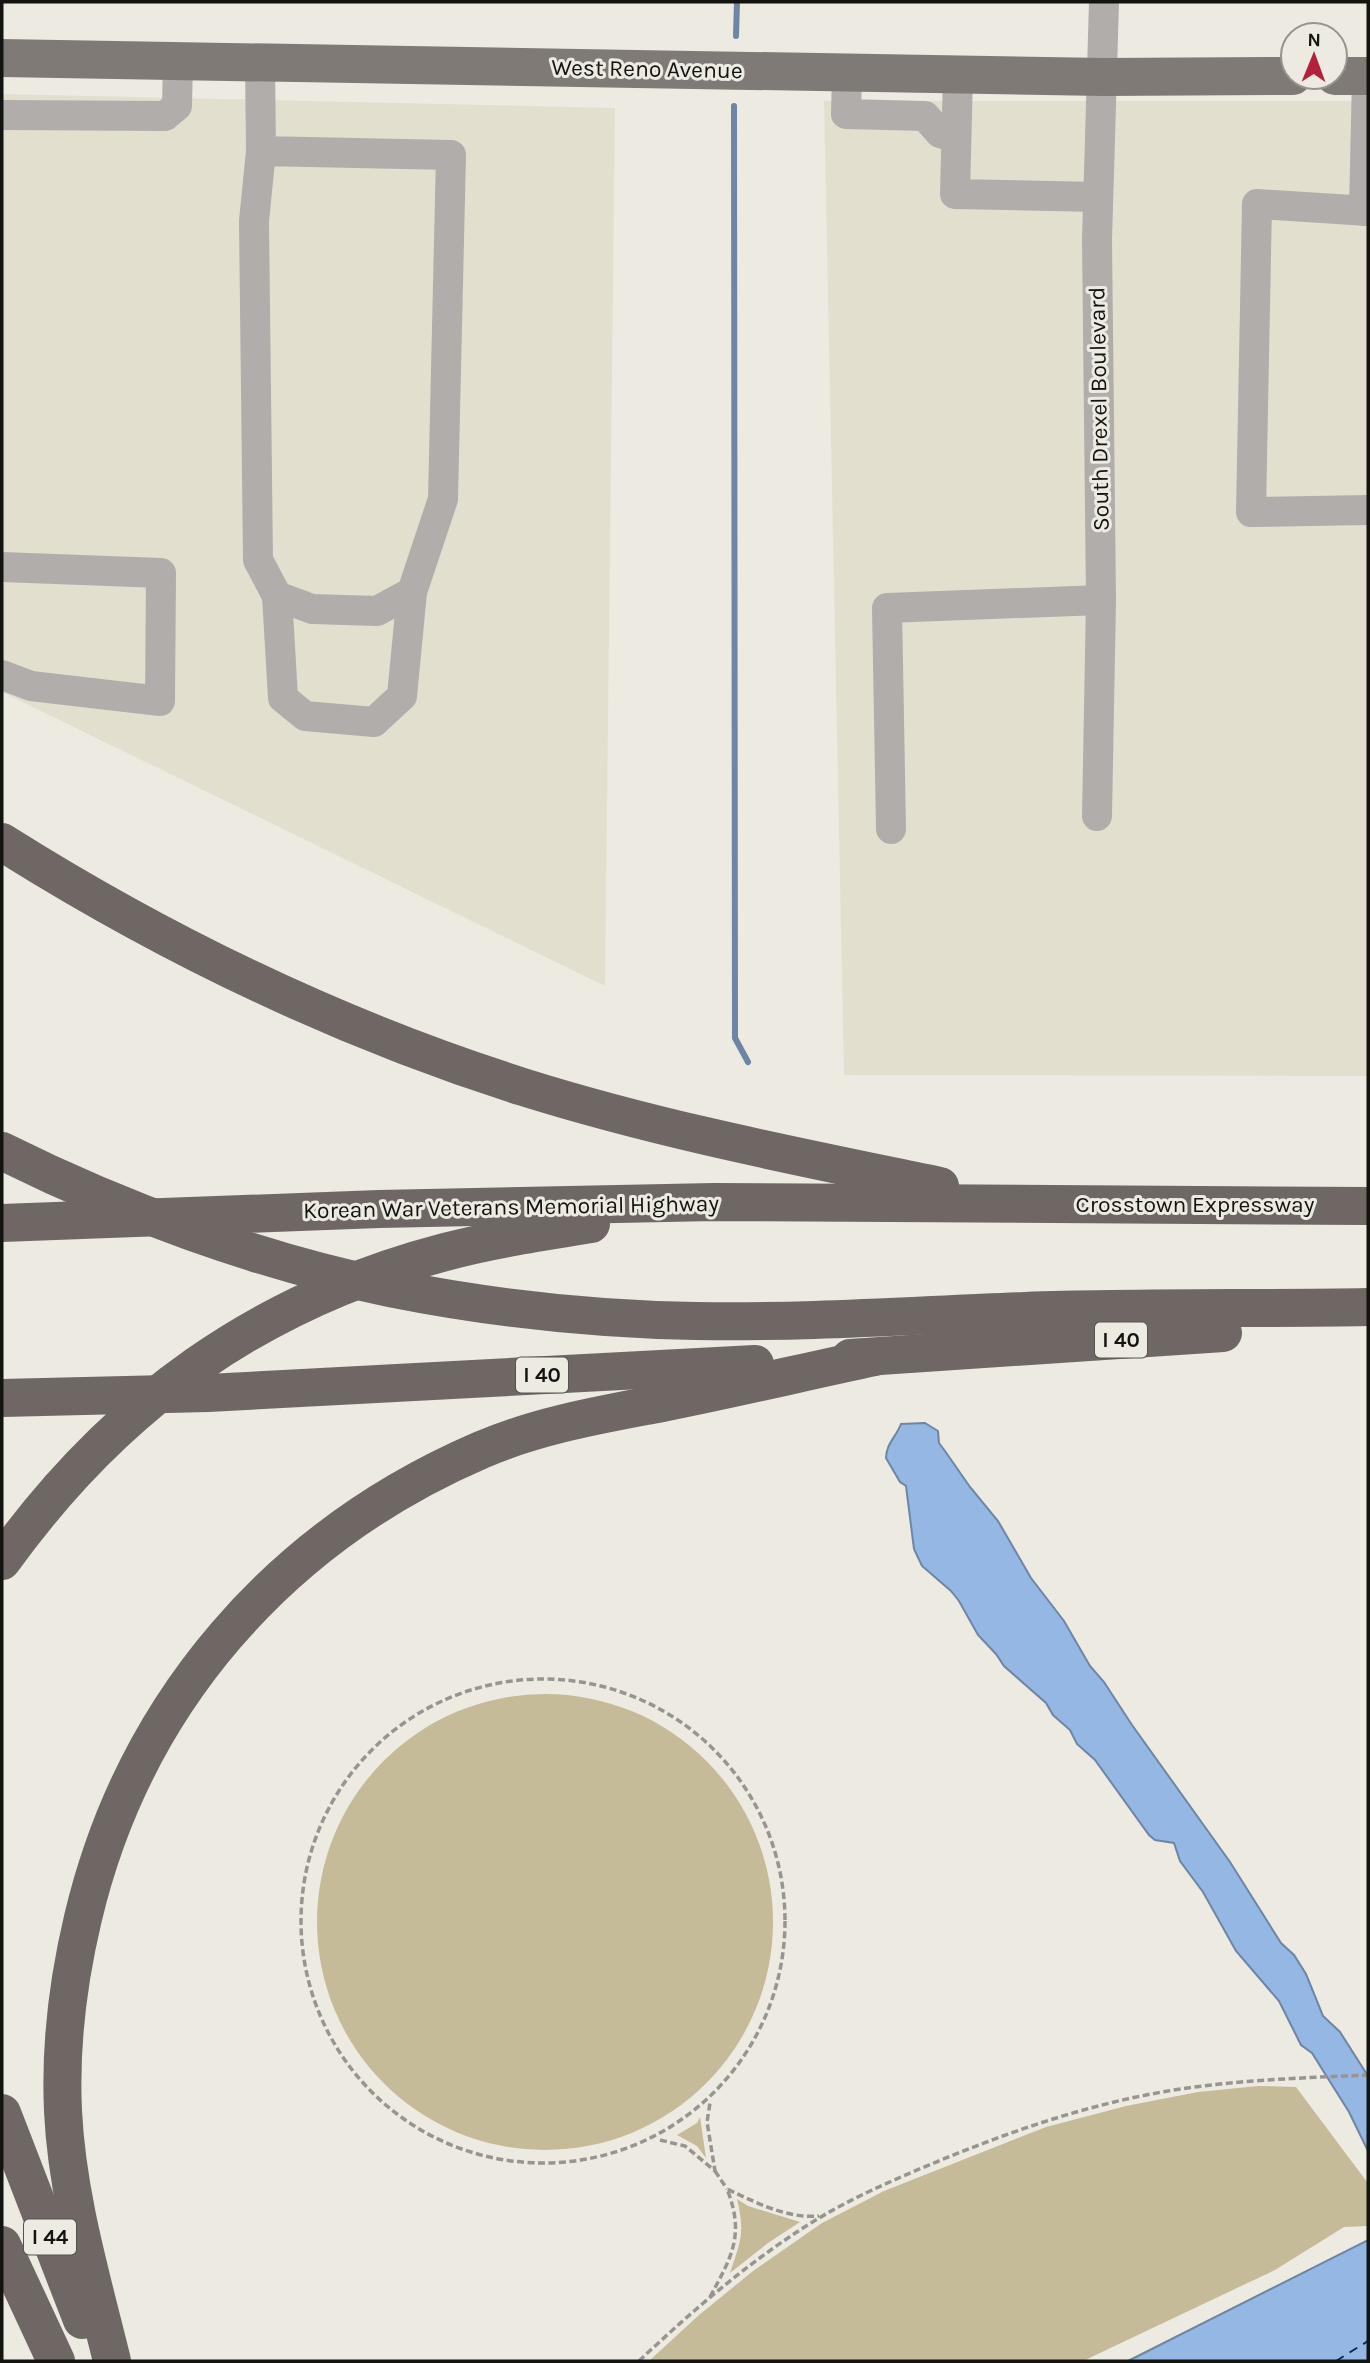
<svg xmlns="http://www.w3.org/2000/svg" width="1370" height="2363" font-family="Karla,sans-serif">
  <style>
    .built { fill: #e3dfcf }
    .green { fill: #c5bb99 }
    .water { fill: #95b7e3; stroke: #6e86a4; stroke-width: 2 }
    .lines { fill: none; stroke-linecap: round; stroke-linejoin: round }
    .stream { stroke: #6e86a4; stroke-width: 6 }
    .ferry { stroke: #002d61; stroke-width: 2; stroke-dasharray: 9 7; stroke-linecap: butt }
    .path { stroke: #97958f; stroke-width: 3.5; stroke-dasharray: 7 3.5; stroke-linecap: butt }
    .minor { stroke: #b1adab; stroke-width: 30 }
    .major { stroke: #807a76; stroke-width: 38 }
    .highway { stroke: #6f6763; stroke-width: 38 }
    .labels { text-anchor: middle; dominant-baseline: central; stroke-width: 6; stroke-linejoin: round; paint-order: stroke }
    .shield { fill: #edeae2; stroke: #54544f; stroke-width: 2 }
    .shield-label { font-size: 21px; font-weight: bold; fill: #131310 }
    .street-label { font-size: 23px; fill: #131310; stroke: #edeae2 }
  </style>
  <rect width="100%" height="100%" fill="#edeae2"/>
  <!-- built -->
  <g class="built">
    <path d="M 2,94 L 615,108 L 605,986 L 2,692 Z"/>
    <path d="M 824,101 L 1368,101 L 1368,1076 L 844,1075 Z"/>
  </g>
  <!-- green -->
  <g class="green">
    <circle cx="545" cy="1922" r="228"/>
    <path d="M 1258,2086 L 1296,2087 L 1367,2182 L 1368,2226 L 1344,2227 L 1275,2270 L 1083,2361 L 649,2361 L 699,2315 L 753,2271 L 822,2223 L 884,2191 L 1046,2127 L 1126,2106 L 1198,2092 Z"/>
    <path d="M 700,2117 L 706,2158 L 697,2146 L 677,2135 L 697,2123 Z"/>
    <path d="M 737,2199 L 748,2206 L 800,2222 L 768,2243 L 730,2273 C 741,2240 745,2233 737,2199 Z"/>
  </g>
  <!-- water -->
  <g class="water">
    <path d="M 925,1423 L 938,1431 L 939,1443 L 945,1451 L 970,1487 L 998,1521 L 1031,1578 L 1064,1621 L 1090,1666 L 1104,1682 L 1132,1725 L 1230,1862 L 1281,1943 L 1294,1955 L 1306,1974 L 1323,2016 L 1340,2032 L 1368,2076 L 1368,2151 L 1349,2112 L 1312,2053 L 1301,2045 L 1279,2001 L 1236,1951 L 1203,1892 L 1180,1861 L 1174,1843 L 1155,1840 L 1149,1835 L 1095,1760 L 1077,1744 L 1070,1730 L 1053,1715 L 1046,1703 L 1004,1666 L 996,1654 L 978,1635 L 959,1601 L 951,1591 L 922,1566 L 914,1549 L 906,1486 L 900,1482 L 886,1458 C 886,1444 896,1437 901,1424 Z"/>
    <path d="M 1368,2240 L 1368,2361 L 1128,2361 Z"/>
  </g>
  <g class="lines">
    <!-- stream -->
    <g class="stream">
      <path d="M 736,36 L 737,2"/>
      <path d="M 734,106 L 735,1038 L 748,1062"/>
    </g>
    <!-- ferry -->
    <path class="ferry" d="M 1336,2361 L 1368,2341"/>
    <!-- path -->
    <g class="path">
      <circle cx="543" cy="1921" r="242"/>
      <path d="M 660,2140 L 685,2146 L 715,2171 L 707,2122 L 710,2103"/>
      <path d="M 715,2171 L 727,2189"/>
      <path d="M 710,2297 C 732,2256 745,2235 727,2189 C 755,2202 787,2219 819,2216"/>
      <path d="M 639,2361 C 690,2313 744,2266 803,2228 C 846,2200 893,2180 941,2160 C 1014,2130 1090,2104 1168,2091 C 1234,2080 1301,2078 1368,2075"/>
    </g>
    <!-- minor -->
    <g class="minor">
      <path d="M 260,62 L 261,151 L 451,155 L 443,499 L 412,592 L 377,611 L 312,609 L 277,596 L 258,560 L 254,221 L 261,151"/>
      <path d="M 847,73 L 846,114 L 925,116 L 940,133 L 956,138"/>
      <path d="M 958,75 L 955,194 L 1098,197"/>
      <path d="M 2,115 L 165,116 L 177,106 L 178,61"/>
      <path d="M 1364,211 L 1367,76"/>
      <path d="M 1368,211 L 1257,204 L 1251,512 L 1368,510"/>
      <path d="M 2,567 L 161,573 L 160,701 L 31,686 L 2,675"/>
      <path d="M 277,596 L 283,698 L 305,716 L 374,722 L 402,696 L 412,592"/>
      <path d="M 1097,816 L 1101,600 L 1097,240 L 1104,2"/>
      <path d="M 891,829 L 887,608 L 1101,600"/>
    </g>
    <!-- major -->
    <g class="major">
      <path d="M 2,58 L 1103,77 L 1293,76"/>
      <path d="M 1335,76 L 1368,76"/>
    </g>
    <!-- highway -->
    <g class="highway">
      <path d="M 2,842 C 164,944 340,1029 523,1087 C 660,1130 800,1157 940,1186"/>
      <path d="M 2,1151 C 120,1210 261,1262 390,1288 C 490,1308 595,1319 696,1321 C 806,1323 916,1315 1025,1311 C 1139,1307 1254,1309 1368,1307"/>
      <path d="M 2,1223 L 379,1209 L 714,1202 L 1368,1206"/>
      <path d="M 850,1358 L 1223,1333"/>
      <path d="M 2,1398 L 208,1393 L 755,1364"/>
      <path d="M 2,1561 C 115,1404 258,1301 445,1252 C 494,1239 542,1232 591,1224"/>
      <path d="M 2,2113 L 82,2320"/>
      <path d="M 2,2245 L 56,2361"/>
      <path d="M 112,2361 C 92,2279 67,2196 63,2111 C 60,2046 68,1981 83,1918 C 134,1703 279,1537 481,1450 C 539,1425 600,1415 662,1403 C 733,1389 804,1372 875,1357"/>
    </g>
  </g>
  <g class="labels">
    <!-- shield labels -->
    <g class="shield">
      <rect x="1095" y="1322.5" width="52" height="35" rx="5"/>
      <rect x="516" y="1357.5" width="52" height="35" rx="5"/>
      <rect x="24" y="2219.5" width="52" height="35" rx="5"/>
    </g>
    <g class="shield-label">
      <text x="1121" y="1340">I 40</text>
      <text x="542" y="1375">I 40</text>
      <text x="50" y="2237">I 44</text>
    </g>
    <!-- street labels -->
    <g class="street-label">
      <text transform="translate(647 69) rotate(1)">West Reno Avenue</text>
      <text transform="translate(1099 409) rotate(-91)">South Drexel Boulevard</text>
      <text x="1195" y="1204">Crosstown Expressway</text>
      <text transform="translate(511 1207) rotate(-1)">Korean War Veterans Memorial Highway</text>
    </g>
  </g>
  <!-- border -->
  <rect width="1370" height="2363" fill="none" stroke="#131310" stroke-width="7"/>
  <!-- north arrow -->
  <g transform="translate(1314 56) rotate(1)"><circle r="33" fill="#edeae2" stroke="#96948e" stroke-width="2"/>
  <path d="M0-5L12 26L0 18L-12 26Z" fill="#b4213b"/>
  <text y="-10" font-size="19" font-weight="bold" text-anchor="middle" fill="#131310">N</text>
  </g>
</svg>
